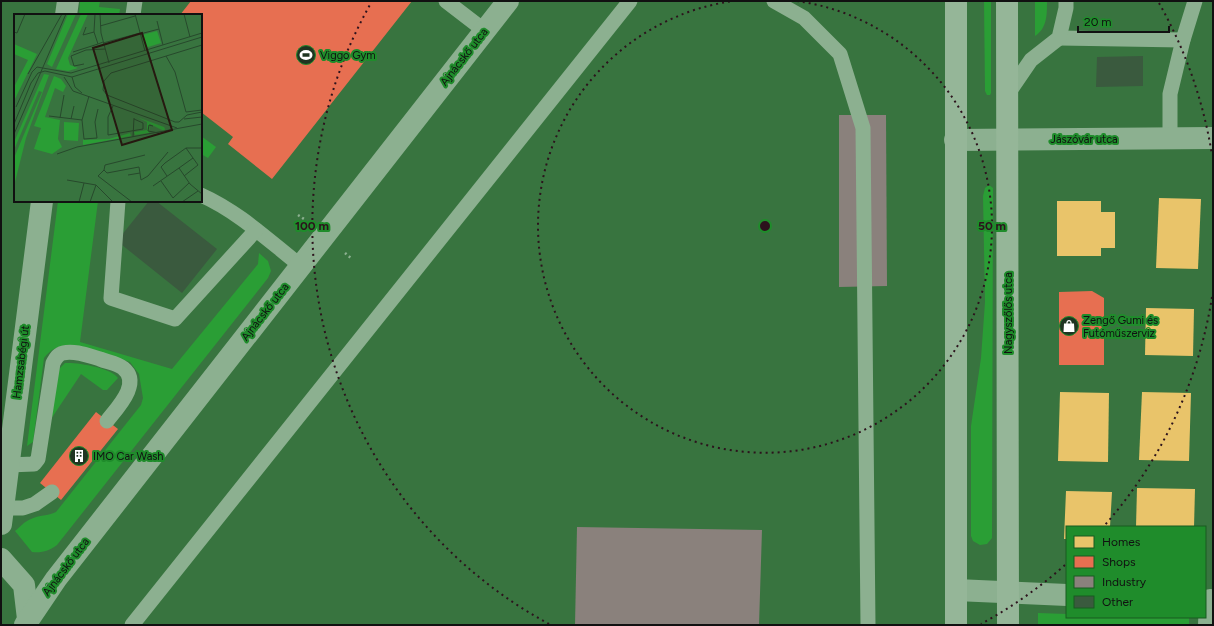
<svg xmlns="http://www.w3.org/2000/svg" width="1214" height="626" font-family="Figtree,sans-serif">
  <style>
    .green { fill: #2a9e35 }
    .homes { fill: #e9c46a }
    .shops { fill: #e76f51 }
    .industry { fill: #8a817c }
    .building { fill: #3a5a3e }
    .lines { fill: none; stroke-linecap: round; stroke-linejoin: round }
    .path { stroke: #8cb090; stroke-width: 2.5; stroke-dasharray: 2 3; stroke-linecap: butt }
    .service { stroke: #8cb090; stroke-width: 15 }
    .minor { stroke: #8cb090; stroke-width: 22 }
    .tertiary { stroke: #8cb090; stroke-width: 22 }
    .secondary { stroke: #95b698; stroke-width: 22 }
    .ring { fill: none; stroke: #2c121c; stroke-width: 2; stroke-dasharray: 2 4 }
    .labels { text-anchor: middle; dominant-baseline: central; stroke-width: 4; stroke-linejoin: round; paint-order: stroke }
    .poi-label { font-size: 11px; fill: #111; stroke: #1f8c2b; text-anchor: start }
    .street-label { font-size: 11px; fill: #111; stroke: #1f8c2b }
    .inset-road { fill: none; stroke: #27492c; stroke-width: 1 }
    .view { fill: #261810; fill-opacity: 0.15; stroke: #261810; stroke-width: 2 }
    .inset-edge { fill: none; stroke: #111; stroke-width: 2 }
    .centre { fill: #2c121c; stroke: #1f8c2b; stroke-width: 2 }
    .ring-label { font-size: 12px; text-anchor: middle; font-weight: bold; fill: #2c121c; stroke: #1f8c2b; stroke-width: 4; stroke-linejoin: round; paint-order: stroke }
  </style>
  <rect width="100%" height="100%" fill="#38743f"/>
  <!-- green -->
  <g class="green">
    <path d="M 80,1 L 100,1 L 99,7 L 120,9 L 119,15 L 79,15 Z"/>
    <path d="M 984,1 L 991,1 L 991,93 L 990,95 L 987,95 L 985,91 Z"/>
    <path d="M 1035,1 L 1047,1 C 1047,15 1047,28 1035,36 Z"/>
    <path d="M 201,136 L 216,147 L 208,158 L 201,154 Z"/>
    <path d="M 989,185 L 993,188 L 992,538 L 987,544 L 980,545 L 973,541 L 971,536 L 971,426 L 981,358 L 985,302 L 983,196 L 985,188 Z"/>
    <path d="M 58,201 L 98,201 L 80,342 L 172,369 L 258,264 L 259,253 L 268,261 L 271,271 L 268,278 L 57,545 C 49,551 42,553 32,552 L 15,531 C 20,527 25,521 31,519 C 39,515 48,516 56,512 L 141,405 L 143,398 L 139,374 L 130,362 L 79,347 C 64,345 54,345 44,358 L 33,442 L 27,446 Z"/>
    <path d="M 65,363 C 77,362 112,368 118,378 L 107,390 L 103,390 L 81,374 L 51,419 L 59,369 Z"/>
    <path d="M 1038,613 L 1067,614 L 1067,617 L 1189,618 L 1189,625 L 1038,625 Z"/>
  </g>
  <!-- homes -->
  <g class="homes">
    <path d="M 1159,198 L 1201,199 L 1198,269 L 1156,268 Z"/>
    <path d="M 1057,201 L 1101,201 L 1101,212 L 1115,212 L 1115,248 L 1101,248 L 1101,256 L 1057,256 Z"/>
    <path d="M 1146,308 L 1194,309 L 1193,356 L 1145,355 Z"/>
    <path d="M 1060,392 L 1109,393 L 1108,462 L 1058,461 Z"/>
    <path d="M 1142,392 L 1191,393 L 1189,461 L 1139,460 Z"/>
    <path d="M 1137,488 L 1195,489 L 1194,527 L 1136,527 Z"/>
    <path d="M 1066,491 L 1112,492 L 1110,527 L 1067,527 L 1067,539 L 1064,539 Z"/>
  </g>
  <!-- shops -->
  <g class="shops">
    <path d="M 191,1 L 412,1 L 272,179 L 228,144 L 233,137 L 201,112 L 201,15 L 180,15 Z"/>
    <path d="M 1092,291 L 1104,298 L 1104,365 L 1059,365 L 1059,292 Z"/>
    <path d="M 96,412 L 118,429 L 61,500 L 40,483 Z"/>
  </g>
  <!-- industry -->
  <g class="industry">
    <path d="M 839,115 L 886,115 L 887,286 L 839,287 Z"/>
    <path d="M 577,527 L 762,530 L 759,625 L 575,625 Z"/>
  </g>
  <!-- building -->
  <g class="building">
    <path d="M 1143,56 L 1143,86 L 1096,87 L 1097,57 Z"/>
    <path d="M 149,201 L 156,201 L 217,249 L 182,293 L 117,241 Z"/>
  </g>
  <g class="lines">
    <!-- path -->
    <g class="path">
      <path d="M 298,215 L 304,219"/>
      <path d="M 345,253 L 352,259"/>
    </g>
    <!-- service -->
    <g class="service">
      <path d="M 446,1 L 485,31"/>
      <path d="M 774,1 L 804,18 L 840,54 L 863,128 L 868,625"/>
      <path d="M 133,15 L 135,1"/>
      <path d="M 1059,38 L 1183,40"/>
      <path d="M 1007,95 L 1031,60 L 1059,38 L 1066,8 L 1066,1"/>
      <path d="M 1170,138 L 1170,94 L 1183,40 L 1195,1"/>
      <path d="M 201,195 C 239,212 269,241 301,266"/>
      <path d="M 118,201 L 111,298 L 175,319 L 256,230"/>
      <path d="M 8,465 L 34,464 L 38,459 L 53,363 C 56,358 58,354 63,353 C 75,350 89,356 100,359 C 107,362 117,363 123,368 C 142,383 117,408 107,421"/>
      <path d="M 3,508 L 23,508 L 35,504 L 52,492"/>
      <path d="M 132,625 L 630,1"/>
    </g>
    <!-- minor -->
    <g class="minor">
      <path d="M 66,15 L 68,1"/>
      <path d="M 955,140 L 1213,138"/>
      <path d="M 1,524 L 42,201"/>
      <path d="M 1,559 L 24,585 L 28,619"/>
      <path d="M 956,590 L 1067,595"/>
      <path d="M 1209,625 L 1210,600"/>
    </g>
    <!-- tertiary -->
    <path class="tertiary" d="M 25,625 L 56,579 L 508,1"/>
    <!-- secondary -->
    <g class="secondary">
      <path d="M 956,1 L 956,625"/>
      <path d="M 1007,1 L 1008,625"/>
    </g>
  </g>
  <!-- distance rings -->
  <g class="ring">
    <path d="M797 1A227 227 0 1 1 733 1"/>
    <path d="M1212 297A453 453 0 0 1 1104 526M1065 565A453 453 0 0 1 981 624M549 624A453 453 0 0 1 371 3M1159 3A453 453 0 0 1 1212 155"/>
  </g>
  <!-- icons -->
  <defs>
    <symbol id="stadium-disc" viewBox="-11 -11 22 22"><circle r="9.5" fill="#1f3421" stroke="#1f8c2b"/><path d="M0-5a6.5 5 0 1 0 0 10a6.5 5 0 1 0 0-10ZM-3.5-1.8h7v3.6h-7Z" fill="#fff"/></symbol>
    <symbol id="shop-disc" viewBox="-11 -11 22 22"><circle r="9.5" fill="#1f3421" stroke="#1f8c2b"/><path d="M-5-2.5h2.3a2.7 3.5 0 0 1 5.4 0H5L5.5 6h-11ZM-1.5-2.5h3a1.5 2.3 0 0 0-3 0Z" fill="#fff"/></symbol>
    <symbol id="building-disc" viewBox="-11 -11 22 22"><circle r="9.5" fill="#1f3421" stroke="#1f8c2b"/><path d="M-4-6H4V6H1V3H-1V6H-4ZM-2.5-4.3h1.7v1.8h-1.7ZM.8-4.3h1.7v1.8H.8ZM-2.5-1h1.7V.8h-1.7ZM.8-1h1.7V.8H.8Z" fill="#fff"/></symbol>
  </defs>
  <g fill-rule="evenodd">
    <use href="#stadium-disc" x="295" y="44" width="22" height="22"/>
    <use href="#shop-disc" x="1058" y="315" width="22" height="22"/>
    <use href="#building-disc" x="68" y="445" width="22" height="22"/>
  </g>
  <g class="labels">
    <!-- poi labels -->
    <g class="poi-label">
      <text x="320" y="55">Viggo Gym</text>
      <text x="1083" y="320">Zengő Gumi és<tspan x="1083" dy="13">Futóműszerviz</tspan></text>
      <text x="93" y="456">IMO Car Wash</text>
    </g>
    <!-- street labels -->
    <g class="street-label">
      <text transform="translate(464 57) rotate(-52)">Ajnácskő utca</text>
      <text x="1084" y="139">Jászóvár utca</text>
      <text transform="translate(265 312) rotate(-52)">Ajnácskő utca</text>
      <text transform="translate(1008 313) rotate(-90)">Nagyszőlős utca</text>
      <text transform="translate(21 362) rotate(-83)">Hamzsabégi út</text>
      <text transform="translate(66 567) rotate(-53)">Ajnácskő utca</text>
    </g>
  </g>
  <!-- overview -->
  <g transform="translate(14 14)">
    <rect width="188" height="188" fill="#38743f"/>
    <path d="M 54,0 L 62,0 L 38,53 L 33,50 ZM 67,0 L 74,0 L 54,44 L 56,51 L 64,54 L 54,57 L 42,55 ZM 143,17 L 147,29 L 131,34 L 128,21 ZM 0,30 L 23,40 L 0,87 L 0,73 L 14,46 L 0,40 ZM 30,60 L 35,61 L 12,124 L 0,172 L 0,144 L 28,78 L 25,77 L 0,136 L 0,128 ZM 40,62 L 47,65 L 52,72 L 49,78 L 41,74 L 31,103 L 46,106 L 44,125 L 48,133 L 38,140 L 20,135 L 27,114 L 20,112 ZM 123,103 L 150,113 L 151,115 L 150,117 L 136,110 L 135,119 L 121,121 L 120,118 L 133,116 L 133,108 ZM 50,108 L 65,109 L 64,127 L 50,126 ZM 116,119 L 117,122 L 69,131 L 69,126 L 95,125 Z" fill="#2a9e35"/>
    <path class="inset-road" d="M 81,0 L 80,18 L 84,30 L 89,28M 86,0 L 87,19 L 95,49M 121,0 L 131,37M 170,0 L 176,23M 143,7 L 149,31M 86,12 L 121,2M 72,13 L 69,21 L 80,18M 0,18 L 3,19 L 11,0M 126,20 L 145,15M 89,29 L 126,19M 188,31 L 97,59 L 90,67 L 89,76 L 93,81 L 161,108 L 165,108 L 173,101 L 188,98M 59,38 L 84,30M 152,42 L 161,58 L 172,98 L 188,96M 70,50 L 60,52 L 57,42 L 72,36 L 91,35M 14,60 L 48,0M 50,63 L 59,77 L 163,114M 58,63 L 61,73 L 68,79M 75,82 L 68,106 L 70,125 L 83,124 L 81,108 L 84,95M 99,92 L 94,103 L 94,121 L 129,115 L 129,109 L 120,105M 2,93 L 18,58 L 23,53 L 57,59 L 188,19M 35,102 L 68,106M 46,104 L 50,81M 57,105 L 60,92M 170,105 L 188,103M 0,110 L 17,69 L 24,59 L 31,57 L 58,63 L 188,23M 139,112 L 135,111 L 134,117 L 145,119M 0,120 L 52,0M 119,123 L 120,104M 43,140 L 63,133 L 188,110M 165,154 L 179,144 L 172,134M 90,156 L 91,151 L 131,141M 114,161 L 126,159M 153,162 L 147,153 L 151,149 L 172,134 L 188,134M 170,162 L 184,151 L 179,144M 53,166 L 82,171 L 99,188M 147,167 L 159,184 L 175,169M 139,172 L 165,154 L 176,170 L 188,180M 65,188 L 70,169M 76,188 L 82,171M 118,188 L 84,162 L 90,156 L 93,159 L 125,153 L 127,166 L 134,162 L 154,138M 168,188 L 184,177"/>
    <path class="view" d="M 128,19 L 158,116 L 108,131 L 79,34 Z"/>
    <rect width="188" height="188" class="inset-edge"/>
  </g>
  <circle cx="765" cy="226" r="6" class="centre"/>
  <g class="ring-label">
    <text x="992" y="230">50 m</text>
    <text x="312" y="230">100 m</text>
  </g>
  <!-- border -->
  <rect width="1214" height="626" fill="none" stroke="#111111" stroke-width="4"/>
  <!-- legend -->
  <rect x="1066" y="526" width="140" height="92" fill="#1f8c2b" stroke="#195b21"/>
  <rect x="1074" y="536" width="20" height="12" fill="#e9c46a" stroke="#195b21"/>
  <text x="1102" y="546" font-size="12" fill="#111111">Homes</text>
  <rect x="1074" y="556" width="20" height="12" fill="#e76f51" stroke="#195b21"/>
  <text x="1102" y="566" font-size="12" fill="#111111">Shops</text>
  <rect x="1074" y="576" width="20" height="12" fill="#8a817c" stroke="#195b21"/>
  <text x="1102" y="586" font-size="12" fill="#111111">Industry</text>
  <rect x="1074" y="596" width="20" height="12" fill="#3a5a3e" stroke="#195b21"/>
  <text x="1102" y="606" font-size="12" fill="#111111">Other</text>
  <!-- scale -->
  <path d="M1078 26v6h91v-6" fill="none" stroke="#111111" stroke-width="2"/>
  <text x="1084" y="26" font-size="12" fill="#111111" stroke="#1f8c2b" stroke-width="3" paint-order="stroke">20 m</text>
</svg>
